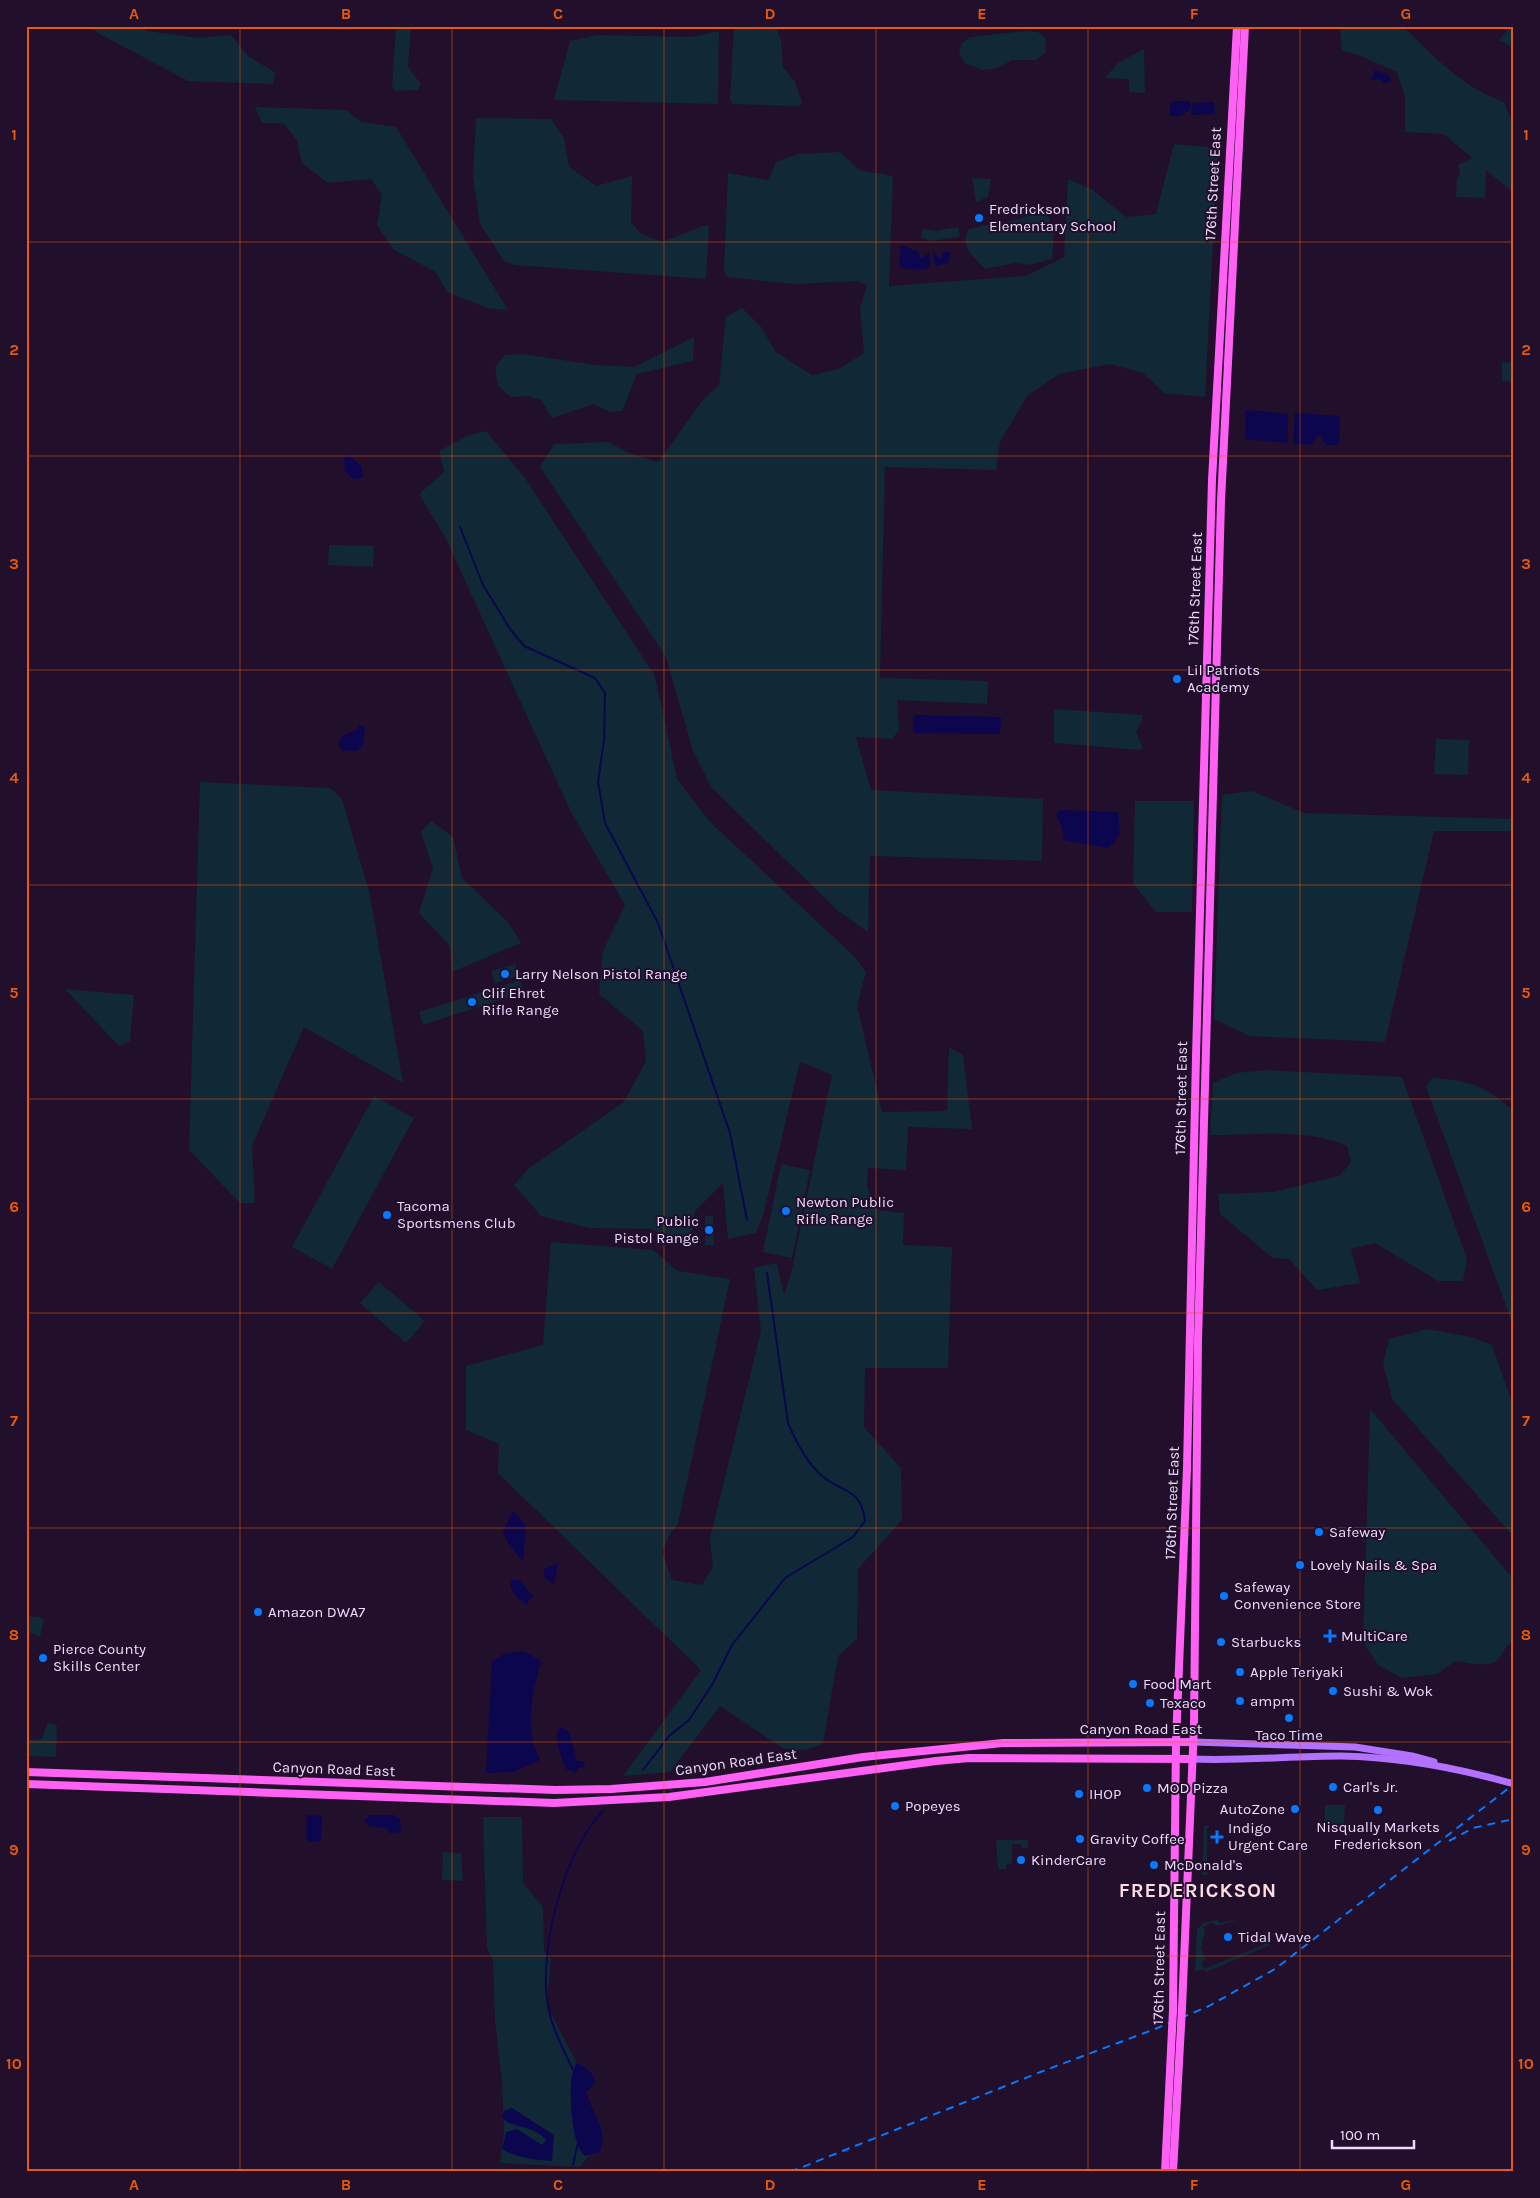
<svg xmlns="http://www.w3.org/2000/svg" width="1540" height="2198" font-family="Karla,sans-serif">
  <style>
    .green { fill: #112837 }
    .water { fill: #0b064e }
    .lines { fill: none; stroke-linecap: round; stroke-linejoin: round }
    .stream { stroke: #0b064e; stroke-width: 2 }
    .secondary { stroke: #b371ff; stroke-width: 7 }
    .primary { stroke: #ff61f5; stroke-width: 8 }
    .rail { stroke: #0679ff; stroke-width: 2; stroke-dasharray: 8 6; stroke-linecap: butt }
    .primary-bridge { stroke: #ff61f5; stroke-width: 8 }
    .grid { fill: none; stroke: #e8590c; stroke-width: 1; stroke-opacity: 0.55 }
    .poi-dot { fill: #0679ff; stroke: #210f2c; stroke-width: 2 }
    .labels { text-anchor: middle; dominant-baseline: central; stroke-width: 4; stroke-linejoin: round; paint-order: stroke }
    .street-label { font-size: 15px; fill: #eedaff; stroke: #210f2c }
    .poi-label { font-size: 15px; fill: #eedaff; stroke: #210f2c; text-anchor: start }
    .district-label { font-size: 20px; font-weight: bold; letter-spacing: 1px; fill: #ffdce3; stroke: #210f2c }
    .neatline { fill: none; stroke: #e8590c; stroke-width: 2 }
    .grid-label { font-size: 16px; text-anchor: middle; font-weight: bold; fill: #e8590c }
  </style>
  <rect width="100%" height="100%" fill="#210f2c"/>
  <!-- green -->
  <g class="green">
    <path d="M 85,26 L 143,26 L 147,31 L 199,38 L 231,35 L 248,56 L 276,73 L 273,84 L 188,81 Z"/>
    <path d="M 396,26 L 411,26 L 408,67 L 421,84 L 418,90 L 396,91 L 392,87 Z"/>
    <path d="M 734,26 L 776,26 L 781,41 L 783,67 L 795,82 L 802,102 L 799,106 L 732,104 L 730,99 Z"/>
    <path d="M 1335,26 L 1403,26 C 1433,56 1463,88 1504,102 L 1514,127 L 1514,193 L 1486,170 L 1485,198 L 1456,197 L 1457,179 L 1460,173 L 1458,165 L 1472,158 L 1444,134 L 1405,132 L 1405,97 L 1397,72 L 1356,54 L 1342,51 L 1340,29 Z"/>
    <path d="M 1511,26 L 1514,26 L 1514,48 L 1499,40 Z"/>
    <path d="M 719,31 L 718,104 L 554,100 L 570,41 L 597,35 L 691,37 Z"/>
    <path d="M 1025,31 L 1038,32 L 1045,38 L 1046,52 L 1036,60 L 1012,60 L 998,68 L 982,70 L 965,63 L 959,54 L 961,44 L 970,37 Z"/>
    <path d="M 1144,49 L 1145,93 L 1129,92 L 1129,79 L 1105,78 L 1118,63 Z"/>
    <path d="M 255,107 L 346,110 L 361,122 L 396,127 L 508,310 L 487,308 L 447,292 L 436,272 L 394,250 L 377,225 L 382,195 L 371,179 L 328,183 L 302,163 L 297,140 L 283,123 L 262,123 Z"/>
    <path d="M 476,118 L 551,119 L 564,138 L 569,167 L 596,186 L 632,176 L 631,222 L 641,234 L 662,242 L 703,226 L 709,226 L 706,279 L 514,265 L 504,261 L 480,224 L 473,177 Z"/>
    <path d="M 1174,144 L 1218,148 L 1205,397 L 1164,393 L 1143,373 L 1110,364 L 1059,374 L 1027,396 L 1000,442 L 996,470 L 885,467 L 880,678 L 988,681 L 987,704 L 897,700 L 899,730 L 892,739 L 856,737 L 871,790 L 1043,799 L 1042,861 L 870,856 L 868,932 L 838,911 L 711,787 L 693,751 L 666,657 L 540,467 L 554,444 L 608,442 L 631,454 L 658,462 L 703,400 L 719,385 L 726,317 L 742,308 L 761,327 L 776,352 L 812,375 L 839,369 L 864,353 L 860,308 L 867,286 L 858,281 L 793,284 L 727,277 L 724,271 L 728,173 L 768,180 L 776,162 L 798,154 L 840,152 L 859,170 L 893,176 L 889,286 L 1026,276 L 1064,257 L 1068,179 L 1091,189 L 1126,217 L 1156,214 Z"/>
    <path d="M 972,178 L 991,179 L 988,197 L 976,202 Z"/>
    <path d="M 1043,212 L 1048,215 L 1054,233 L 1052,259 L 1028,265 L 1016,263 L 985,269 C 974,257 959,247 969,229 L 1000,222 L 1004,223 Z"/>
    <path d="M 958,227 L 960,237 L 931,241 L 921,237 L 922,229 L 936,231 Z"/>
    <path d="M 694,337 L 693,361 L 637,374 L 622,411 L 610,412 L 594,404 L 552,418 L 541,400 L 528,396 L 511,397 L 498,386 L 495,367 L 505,355 L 522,354 L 596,365 L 634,367 Z"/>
    <path d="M 1502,362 L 1514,363 L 1514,382 L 1502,381 Z"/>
    <path d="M 486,431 L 525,478 L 655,676 L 677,779 L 710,822 L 854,956 L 866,972 L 857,1005 L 882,1112 L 947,1111 L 949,1047 L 963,1055 L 972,1129 L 908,1127 L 906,1170 L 868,1168 L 867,1187 L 878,1210 L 904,1213 L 903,1245 L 952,1247 L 948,1368 L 865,1368 L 864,1427 L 901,1468 L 902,1520 L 858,1569 L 857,1639 L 838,1656 L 823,1744 L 805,1750 L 784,1749 L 720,1706 L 670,1772 L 623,1776 L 701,1670 L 498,1473 L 499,1444 L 466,1430 L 466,1366 L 543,1345 L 551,1242 L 653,1250 L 678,1271 L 730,1279 L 678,1524 L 670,1534 L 662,1552 L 672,1580 L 702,1585 L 713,1567 L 710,1538 L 761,1331 L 754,1268 L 777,1263 L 784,1295 L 792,1269 L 832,1075 L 800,1062 L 763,1216 L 756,1233 L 728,1239 L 723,1183 L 695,1211 L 691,1240 L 674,1240 L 652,1229 L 589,1228 L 541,1216 L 514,1185 L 528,1169 L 624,1102 L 646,1061 L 643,1031 L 599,994 L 603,951 L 625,905 L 571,812 L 446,539 L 419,494 L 444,472 L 439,451 L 469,435 Z"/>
    <path d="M 329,545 L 374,546 L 373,567 L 328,565 Z"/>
    <path d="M 1054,709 L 1142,715 L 1142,721 L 1136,732 L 1143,748 L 1139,750 L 1054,743 Z"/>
    <path d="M 1436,739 L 1469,740 L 1468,775 L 1434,774 Z"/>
    <path d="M 200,782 L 330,788 L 342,799 L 369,891 L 403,1083 L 304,1027 L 252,1146 L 255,1203 L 240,1203 L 189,1150 Z"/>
    <path d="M 1252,791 L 1304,813 L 1514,819 L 1514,831 L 1434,831 L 1385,1042 L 1249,1036 L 1214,1019 L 1222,795 Z"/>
    <path d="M 1135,801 L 1194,801 L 1192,912 L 1156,912 L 1133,883 Z"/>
    <path d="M 431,821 L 453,837 L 462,878 L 508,922 L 521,943 L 452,972 L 450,946 L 419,913 L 433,868 L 421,832 Z"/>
    <path d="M 515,964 L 519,976 L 495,983 L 491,971 Z"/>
    <path d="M 520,980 L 524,992 L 423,1025 L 419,1012 Z"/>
    <path d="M 65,989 L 134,995 L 130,1041 L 119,1046 Z"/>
    <path d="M 1266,1070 L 1402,1077 L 1467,1259 L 1463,1281 L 1438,1281 L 1375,1243 L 1351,1249 L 1360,1283 L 1317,1290 L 1289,1259 L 1273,1258 L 1220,1214 L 1218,1194 L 1273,1192 L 1339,1176 L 1351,1162 L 1347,1146 C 1310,1128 1252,1135 1210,1135 L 1213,1083 L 1236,1073 Z"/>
    <path d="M 1432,1078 C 1468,1080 1487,1086 1514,1112 L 1514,1328 L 1426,1087 Z"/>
    <path d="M 374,1096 L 414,1118 L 332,1269 L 292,1247 Z"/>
    <path d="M 781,1164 L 810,1170 L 792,1258 L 763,1252 Z"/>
    <path d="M 705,1216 L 713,1216 L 714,1245 L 705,1245 Z"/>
    <path d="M 379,1282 L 425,1321 L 406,1343 L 360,1303 Z"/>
    <path d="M 1427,1329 L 1471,1337 L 1492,1345 L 1514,1408 L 1514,1537 L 1392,1399 L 1383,1364 L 1389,1339 Z"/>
    <path d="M 1370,1409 L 1514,1580 L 1514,1641 C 1504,1646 1505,1652 1498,1659 C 1489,1669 1467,1662 1455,1661 L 1437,1674 L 1402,1678 L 1378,1665 L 1363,1642 Z"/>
    <path d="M 26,1616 L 40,1617 L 44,1620 L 40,1637 L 26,1631 Z"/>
    <path d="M 48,1722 L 57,1726 L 56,1757 L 26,1756 L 26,1740 L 42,1739 Z"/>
    <path d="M 1325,1805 L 1345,1805 L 1344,1827 L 1324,1826 Z"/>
    <path d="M 483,1817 L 522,1817 L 523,1883 L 543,1907 L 544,1951 L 551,1959 L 547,2006 L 576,2061 L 591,2071 L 595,2083 L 587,2093 C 591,2116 611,2126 600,2152 L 589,2156 L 579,2167 L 500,2163 L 504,2131 L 502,2080 L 495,2021 L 493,1961 L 487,1948 Z"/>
    <path d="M 1204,1825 L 1210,1826 L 1207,1828 L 1207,1875 L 1202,1875 Z"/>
    <path d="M 996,1840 L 1028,1840 L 1028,1848 L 1022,1848 L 1021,1844 L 1012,1844 L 1012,1863 L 1007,1864 L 1006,1869 L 998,1869 Z"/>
    <path d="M 443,1852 L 461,1853 L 463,1881 L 442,1880 Z"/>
    <path d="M 1240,1919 L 1218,1926 L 1212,1923 L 1203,1927 L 1205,1931 L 1201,1948 L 1206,1960 L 1201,1962 L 1204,1969 L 1265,1944 L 1267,1939 L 1270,1945 L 1206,1972 L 1204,1970 L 1195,1971 L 1197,1929 L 1205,1922 L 1218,1920 L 1219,1923 Z"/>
  </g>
  <!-- water -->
  <g class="water">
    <path d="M 1375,70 L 1388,75 L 1392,81 L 1384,83 L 1380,79 L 1371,80 Z"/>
    <path d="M 1173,101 L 1189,101 L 1191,104 L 1190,110 L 1180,116 L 1170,116 L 1170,104 Z"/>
    <path d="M 1193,103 L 1214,102 L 1215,114 L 1193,115 L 1191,113 Z"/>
    <path d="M 901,245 L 918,252 L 921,259 L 929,253 L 930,267 C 923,271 905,270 899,266 Z"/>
    <path d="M 933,252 L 940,259 L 944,252 L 950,252 L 949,263 L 935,266 Z"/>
    <path d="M 1247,410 L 1288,414 L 1288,443 L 1245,439 L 1245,412 Z"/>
    <path d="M 1295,413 L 1340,416 L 1339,443 L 1336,445 L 1326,445 L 1319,435 L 1310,445 L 1295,444 L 1293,443 Z"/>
    <path d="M 349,455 L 361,466 L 363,478 L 354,479 L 345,472 L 344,458 Z"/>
    <path d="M 915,715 L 999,717 L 1001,718 L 1000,733 L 996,734 L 915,733 L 913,729 L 913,717 Z"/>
    <path d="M 358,725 L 365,727 L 363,745 L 356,751 L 342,750 L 339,746 C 340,733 347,735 356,730 Z"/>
    <path d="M 1060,810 L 1118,812 L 1120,834 L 1117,836 L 1115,843 L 1108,848 L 1064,840 L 1062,827 L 1056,815 Z"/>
    <path d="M 513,1511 L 526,1526 L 523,1561 L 509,1545 L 503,1532 Z"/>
    <path d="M 558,1563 L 554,1584 L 545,1578 L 544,1569 Z"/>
    <path d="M 512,1580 L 519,1580 L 534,1597 L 529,1599 L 527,1605 L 517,1597 L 510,1587 Z"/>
    <path d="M 523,1651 L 541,1661 C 532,1695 524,1727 540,1760 L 513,1772 L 486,1773 L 492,1661 L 504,1654 Z"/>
    <path d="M 561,1727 L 569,1731 L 577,1761 L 583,1761 L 585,1764 L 584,1767 L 578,1768 L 576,1772 L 566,1769 C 561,1757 556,1743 557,1731 Z"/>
    <path d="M 307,1815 L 322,1816 L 321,1839 L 318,1842 L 309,1842 L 306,1837 Z"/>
    <path d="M 370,1815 L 394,1815 L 400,1819 L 401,1832 L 389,1833 L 387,1828 L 368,1826 L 365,1820 Z"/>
    <path d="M 576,2062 C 586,2068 594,2071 595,2083 L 587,2092 C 591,2115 610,2128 600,2152 L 585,2156 C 572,2145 570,2102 571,2084 C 571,2077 574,2069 576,2062 Z"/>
    <path d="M 512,2108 L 554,2135 L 552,2161 C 535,2160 516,2158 502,2149 L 506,2132 L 517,2129 L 542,2145 L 546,2140 C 533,2124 515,2130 502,2118 L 504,2111 Z"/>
  </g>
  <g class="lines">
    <!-- stream -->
    <g class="stream">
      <path d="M 460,527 L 483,585 L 510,629 L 524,646 L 595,678 L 605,693 L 604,740 L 598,782 L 605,823 L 658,923 L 730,1133 L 747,1220"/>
      <path d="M 643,1770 L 669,1736 L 689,1720 L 713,1683 L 732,1645 L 785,1578 L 853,1537 L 865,1521 C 861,1488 844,1494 822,1476 C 806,1462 796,1442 788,1423 L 767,1273"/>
      <path d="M 575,2074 C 566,2055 555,2035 550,2015 C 535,1958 563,1852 603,1811"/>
      <path d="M 573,2165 L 578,2143"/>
    </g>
    <!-- secondary -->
    <g class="secondary">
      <path d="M 1193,1742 L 1355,1747 L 1412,1756 L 1434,1762"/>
      <path d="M 1192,1759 C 1242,1761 1291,1756 1341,1756 C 1400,1757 1458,1768 1514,1784"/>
    </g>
    <!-- primary -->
    <g class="primary">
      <path d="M 26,1772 L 556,1790 L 611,1789 L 705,1782 L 863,1757 L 1003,1743 L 1193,1742"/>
      <path d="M 26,1784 L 554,1803 L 669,1797 L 936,1761 L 969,1758 L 1192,1759"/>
      <path d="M 1182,2008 L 1194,1725 L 1198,1341 L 1221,501 L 1245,26"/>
      <path d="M 1173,2011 L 1176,1742 L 1187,1468 L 1196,1056 L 1212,480 L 1237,26"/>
      <path d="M 1165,2172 L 1172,2030"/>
      <path d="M 1173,2172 L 1181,2026"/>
    </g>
    <!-- rail -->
    <g class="rail">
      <path d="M 1449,1841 L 1473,1828 L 1514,1819"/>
      <path d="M 790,2172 L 1043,2071 L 1155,2029 L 1209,2006 L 1275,1969 L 1514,1784"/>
    </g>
    <!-- primary-bridge -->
    <g class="primary-bridge">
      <path d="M 1181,2026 L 1182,2008"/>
      <path d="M 1172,2030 L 1173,2011"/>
    </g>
  </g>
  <!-- grid -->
  <path class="grid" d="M 240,26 L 240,2172M 452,26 L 452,2172M 664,26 L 664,2172M 876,26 L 876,2172M 1088,26 L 1088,2172M 1300,26 L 1300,2172M 26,242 L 1514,242M 26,456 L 1514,456M 26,670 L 1514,670M 26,885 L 1514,885M 26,1099 L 1514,1099M 26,1313 L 1514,1313M 26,1528 L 1514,1528M 26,1742 L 1514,1742M 26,1956 L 1514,1956"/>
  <!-- markers -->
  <g class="poi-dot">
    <circle cx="979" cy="218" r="5"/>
    <circle cx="1177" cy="679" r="5"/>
    <circle cx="505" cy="974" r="5"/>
    <circle cx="472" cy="1002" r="5"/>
    <circle cx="786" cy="1211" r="5"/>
    <circle cx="387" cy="1215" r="5"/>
    <circle cx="709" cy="1230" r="5"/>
    <circle cx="1319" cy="1532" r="5"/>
    <circle cx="1300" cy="1565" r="5"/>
    <circle cx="1224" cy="1596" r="5"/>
    <circle cx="258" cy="1612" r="5"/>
    <path d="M1327.5 1628.5h5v5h5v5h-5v5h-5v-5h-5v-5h5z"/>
    <circle cx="1221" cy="1642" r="5"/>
    <circle cx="43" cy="1658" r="5"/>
    <circle cx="1240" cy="1672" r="5"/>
    <circle cx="1133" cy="1684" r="5"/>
    <circle cx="1333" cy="1691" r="5"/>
    <circle cx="1240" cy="1701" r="5"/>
    <circle cx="1150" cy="1703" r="5"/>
    <circle cx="1289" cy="1718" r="5"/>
    <circle cx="1333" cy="1787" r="5"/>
    <circle cx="1147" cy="1788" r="5"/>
    <circle cx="1079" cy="1794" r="5"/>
    <circle cx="895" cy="1806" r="5"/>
    <circle cx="1295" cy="1809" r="5"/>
    <circle cx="1378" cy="1810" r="5"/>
    <path d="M1214.5 1829.5h5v5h5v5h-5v5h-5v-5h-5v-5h5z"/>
    <circle cx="1080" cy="1839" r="5"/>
    <circle cx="1021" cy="1860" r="5"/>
    <circle cx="1154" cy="1865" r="5"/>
    <circle cx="1228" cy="1937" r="5"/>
  </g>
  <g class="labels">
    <!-- street labels -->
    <g class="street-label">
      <text transform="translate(1213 184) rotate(-87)">176th Street East</text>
      <text transform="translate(1195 589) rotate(-88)">176th Street East</text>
      <text transform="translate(1181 1098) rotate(-89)">176th Street East</text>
      <text transform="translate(1172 1503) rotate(-88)">176th Street East</text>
      <text x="1141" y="1729">Canyon Road East</text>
      <text transform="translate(736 1762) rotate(-8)">Canyon Road East</text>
      <text transform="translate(334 1769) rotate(2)">Canyon Road East</text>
      <text transform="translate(1159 1968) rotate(-89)">176th Street East</text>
    </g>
    <!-- poi labels -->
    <g class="poi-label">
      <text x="989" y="209">Fredrickson<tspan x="989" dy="17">Elementary School</tspan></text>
      <text x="1187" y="670">Lil Patriots<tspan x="1187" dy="17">Academy</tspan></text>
      <text x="515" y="974">Larry Nelson Pistol Range</text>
      <text x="482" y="993">Clif Ehret<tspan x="482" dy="17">Rifle Range</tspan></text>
      <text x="796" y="1202">Newton Public<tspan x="796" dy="17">Rifle Range</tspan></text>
      <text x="397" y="1206">Tacoma<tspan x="397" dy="17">Sportsmens Club</tspan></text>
      <text x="699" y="1221" text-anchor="end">Public<tspan x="699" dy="17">Pistol Range</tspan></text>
      <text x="1329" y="1532">Safeway</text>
      <text x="1310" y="1565">Lovely Nails &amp; Spa</text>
      <text x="1234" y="1587">Safeway<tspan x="1234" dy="17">Convenience Store</tspan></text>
      <text x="268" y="1612">Amazon DWA7</text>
      <text x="1341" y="1636">MultiCare</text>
      <text x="1231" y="1642">Starbucks</text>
      <text x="53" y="1649">Pierce County<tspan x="53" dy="17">Skills Center</tspan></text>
      <text x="1250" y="1672">Apple Teriyaki</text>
      <text x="1143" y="1684">Food Mart</text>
      <text x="1343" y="1691">Sushi &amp; Wok</text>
      <text x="1250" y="1701">ampm</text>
      <text x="1160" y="1703">Texaco</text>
      <text x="1289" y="1735" text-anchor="middle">Taco Time</text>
      <text x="1343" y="1787">Carl's Jr.</text>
      <text x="1157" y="1788">MOD Pizza</text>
      <text x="1089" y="1794">IHOP</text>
      <text x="905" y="1806">Popeyes</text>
      <text x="1285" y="1809" text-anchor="end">AutoZone</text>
      <text x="1378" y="1827" text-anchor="middle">Nisqually Markets<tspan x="1378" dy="17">Frederickson</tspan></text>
      <text x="1228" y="1828">Indigo<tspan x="1228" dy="17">Urgent Care</tspan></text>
      <text x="1090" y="1839">Gravity Coffee</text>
      <text x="1031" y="1860">KinderCare</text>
      <text x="1164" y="1865">McDonald's</text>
      <text x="1238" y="1937">Tidal Wave</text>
    </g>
    <!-- district labels -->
    <g class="district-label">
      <text x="1198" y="1890">FREDERICKSON</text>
    </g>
  </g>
  <!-- border -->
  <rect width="1540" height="2198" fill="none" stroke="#210f2c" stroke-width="55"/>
  <!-- scale -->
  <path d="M1332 2140v8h82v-8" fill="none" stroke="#eedaff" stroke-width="2.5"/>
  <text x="1340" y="2140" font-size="15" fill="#eedaff" stroke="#210f2c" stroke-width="4" paint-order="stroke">100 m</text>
  <rect x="28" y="28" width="1484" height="2142" class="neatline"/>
  <g class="grid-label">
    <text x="134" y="19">A</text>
    <text x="346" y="19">B</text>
    <text x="558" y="19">C</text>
    <text x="770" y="19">D</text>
    <text x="982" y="19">E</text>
    <text x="1194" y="19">F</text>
    <text x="1406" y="19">G</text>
    <text x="14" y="140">1</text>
    <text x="1526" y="140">1</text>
    <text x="14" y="355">2</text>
    <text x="1526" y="355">2</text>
    <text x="14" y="569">3</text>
    <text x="1526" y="569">3</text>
    <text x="14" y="783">4</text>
    <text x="1526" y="783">4</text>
    <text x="14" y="998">5</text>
    <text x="1526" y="998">5</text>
    <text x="14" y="1212">6</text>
    <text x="1526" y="1212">6</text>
    <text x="14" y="1426">7</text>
    <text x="1526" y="1426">7</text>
    <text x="14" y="1640">8</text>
    <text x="1526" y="1640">8</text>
    <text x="14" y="1855">9</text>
    <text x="1526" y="1855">9</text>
    <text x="14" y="2069">10</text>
    <text x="1526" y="2069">10</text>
    <text x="134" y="2190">A</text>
    <text x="346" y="2190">B</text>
    <text x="558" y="2190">C</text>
    <text x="770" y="2190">D</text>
    <text x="982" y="2190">E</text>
    <text x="1194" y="2190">F</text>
    <text x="1406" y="2190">G</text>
  </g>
</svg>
